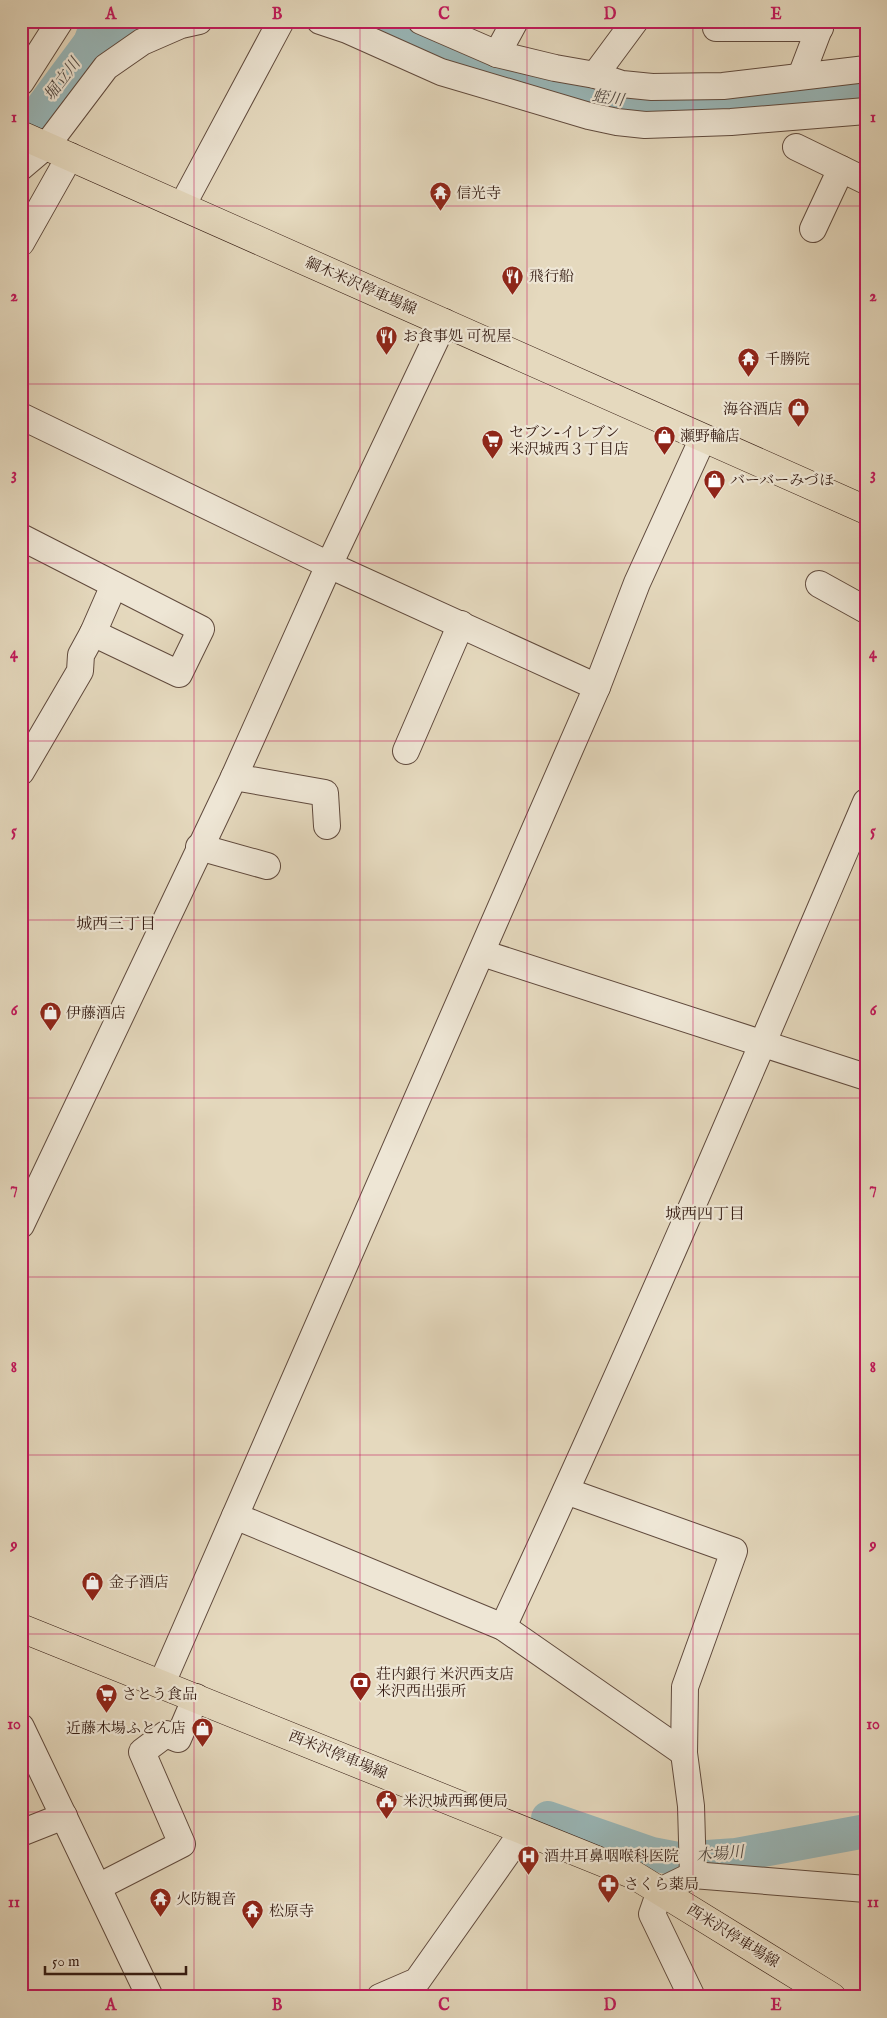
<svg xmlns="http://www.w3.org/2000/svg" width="887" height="2018" font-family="'IM FELL English','Noto Serif JP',serif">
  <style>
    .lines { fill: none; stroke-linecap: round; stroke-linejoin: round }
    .river { stroke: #99b8ba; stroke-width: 34 }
    .minor-casing { stroke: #604a3d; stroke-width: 28 }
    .major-casing { stroke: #341b12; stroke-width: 29 }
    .minor { stroke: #eee6d5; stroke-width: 26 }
    .major { stroke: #e5d9be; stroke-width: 28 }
    .grid { fill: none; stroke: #c2185b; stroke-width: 1; stroke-opacity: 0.55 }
    .labels { text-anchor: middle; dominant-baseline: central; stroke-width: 4.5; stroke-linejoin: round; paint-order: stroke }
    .poi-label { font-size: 15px; fill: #341b12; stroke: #eee6d5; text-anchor: start }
    .street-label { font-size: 15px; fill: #341b12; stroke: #eee6d5 }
    .water-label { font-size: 16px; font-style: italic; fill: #524a44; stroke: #eee6d5 }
    .neighbourhood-label { font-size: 16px; fill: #341b12; stroke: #eee6d5 }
    .neatline { fill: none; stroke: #c2185b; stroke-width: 2 }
    .grid-label { font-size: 16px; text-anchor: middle; font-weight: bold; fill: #c2185b }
  </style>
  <rect width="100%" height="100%" fill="#e5d9be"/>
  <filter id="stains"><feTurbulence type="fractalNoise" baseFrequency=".004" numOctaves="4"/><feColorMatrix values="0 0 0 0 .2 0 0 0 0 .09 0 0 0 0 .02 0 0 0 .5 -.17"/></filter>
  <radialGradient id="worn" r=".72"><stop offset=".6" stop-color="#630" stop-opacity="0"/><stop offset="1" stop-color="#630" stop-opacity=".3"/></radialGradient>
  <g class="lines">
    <!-- river -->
    <g class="river">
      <path d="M 361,21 L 434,52 L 522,81 L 615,102 L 696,105 L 763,104 L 830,99 L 866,88"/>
      <path d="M 90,43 L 142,21"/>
      <path d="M 21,136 L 90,43 L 98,21"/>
      <path d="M 548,1818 L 652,1854 L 678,1859 L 736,1855 L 866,1831"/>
    </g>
    <defs>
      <g id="minor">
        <path d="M 320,21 L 347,30 L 441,72 L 589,116 L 617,122 L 645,125 L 731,122 L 866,111"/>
        <path d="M 421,21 L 497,54 L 555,68 L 595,75 L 622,84 L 652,87 L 723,86 L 866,69"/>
        <path d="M 716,28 L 820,28"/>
        <path d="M 497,54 L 515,21"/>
        <path d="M 595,75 L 635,21"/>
        <path d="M 801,76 L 822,21"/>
        <path d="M 21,82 L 60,21"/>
        <path d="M 796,147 L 866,181"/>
        <path d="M 21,167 L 47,145 L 106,67 L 142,42 L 181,25 L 199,21"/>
        <path d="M 182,206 L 281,21"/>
        <path d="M 813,229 L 841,169"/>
        <path d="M 21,243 L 70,156"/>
        <path d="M 21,416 L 329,565 L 597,687"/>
        <path d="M 21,537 L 201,629 L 179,674 L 93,633"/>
        <path d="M 819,584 L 866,610"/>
        <path d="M 406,751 L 461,624"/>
        <path d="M 21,772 L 80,671 L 81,655 L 93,633 L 114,585"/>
        <path d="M 234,777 L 325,793 L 327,826"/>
        <path d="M 199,847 L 267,866"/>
        <path d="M 482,953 L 866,1077"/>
        <path d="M 21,1225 L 234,777 L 329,565 L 444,322"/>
        <path d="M 566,1491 L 734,1551 L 685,1687 L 684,1753 L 691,1806 L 693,1875"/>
        <path d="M 235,1516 L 503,1627 L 684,1753"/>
        <path d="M 503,1627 C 630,1355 748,1078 866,802"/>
        <path d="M 162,1683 L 597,687 L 637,583 L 703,438"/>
        <path d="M 21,1727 L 150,1997"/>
        <path d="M 21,1833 L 64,1816"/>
        <path d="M 98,1887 L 182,1844 L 142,1752 L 166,1734 L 178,1739 L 196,1697"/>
        <path d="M 380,1997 L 417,1981 L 523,1831"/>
        <path d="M 692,1997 L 652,1914 L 660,1891 L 693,1875 L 866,1889"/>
      </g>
      <g id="major">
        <path d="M 21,135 L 866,510"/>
        <path d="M 21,1628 L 634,1875 L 832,1997"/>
      </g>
    </defs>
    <!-- minor casing -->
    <use href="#minor" class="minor-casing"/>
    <!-- major casing -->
    <use href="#major" class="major-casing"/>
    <!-- minor -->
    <use href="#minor" class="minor"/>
    <!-- major -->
    <use href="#major" class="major"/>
  </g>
  <!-- grid -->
  <path class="grid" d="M 194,21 L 194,1997M 360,21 L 360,1997M 527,21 L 527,1997M 693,21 L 693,1997M 21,206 L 866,206M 21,384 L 866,384M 21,563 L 866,563M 21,741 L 866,741M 21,920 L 866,920M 21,1098 L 866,1098M 21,1277 L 866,1277M 21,1455 L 866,1455M 21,1634 L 866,1634M 21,1812 L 866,1812"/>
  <!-- icons -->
  <defs>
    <symbol id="temple-pin" viewBox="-11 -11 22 30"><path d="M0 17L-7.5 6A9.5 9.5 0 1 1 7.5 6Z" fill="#8f2418" stroke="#eee6d5"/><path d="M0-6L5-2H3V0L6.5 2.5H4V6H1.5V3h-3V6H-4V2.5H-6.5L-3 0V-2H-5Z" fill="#fff"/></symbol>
    <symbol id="restaurant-pin" viewBox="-11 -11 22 30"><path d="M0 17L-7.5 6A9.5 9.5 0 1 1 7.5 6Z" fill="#8f2418" stroke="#eee6d5"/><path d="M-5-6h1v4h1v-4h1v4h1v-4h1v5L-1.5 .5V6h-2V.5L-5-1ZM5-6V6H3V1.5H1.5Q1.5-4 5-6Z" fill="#fff"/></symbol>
    <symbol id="shop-pin" viewBox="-11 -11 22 30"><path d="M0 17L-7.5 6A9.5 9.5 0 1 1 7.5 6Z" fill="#8f2418" stroke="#eee6d5"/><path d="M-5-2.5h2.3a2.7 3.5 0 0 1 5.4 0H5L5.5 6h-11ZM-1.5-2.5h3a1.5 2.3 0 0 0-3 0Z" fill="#fff"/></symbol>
    <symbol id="supermarket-pin" viewBox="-11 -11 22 30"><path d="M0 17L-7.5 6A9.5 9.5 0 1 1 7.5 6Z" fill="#8f2418" stroke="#eee6d5"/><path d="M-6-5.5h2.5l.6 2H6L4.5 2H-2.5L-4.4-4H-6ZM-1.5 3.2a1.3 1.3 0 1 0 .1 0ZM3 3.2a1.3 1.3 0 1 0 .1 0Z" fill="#fff"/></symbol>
    <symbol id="bank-pin" viewBox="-11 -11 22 30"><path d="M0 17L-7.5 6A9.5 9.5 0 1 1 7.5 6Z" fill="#8f2418" stroke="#eee6d5"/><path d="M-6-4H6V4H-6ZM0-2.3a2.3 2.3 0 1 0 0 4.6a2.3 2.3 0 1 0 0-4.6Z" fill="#fff"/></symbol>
    <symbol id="civic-pin" viewBox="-11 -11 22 30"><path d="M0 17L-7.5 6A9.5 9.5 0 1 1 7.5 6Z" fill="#8f2418" stroke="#eee6d5"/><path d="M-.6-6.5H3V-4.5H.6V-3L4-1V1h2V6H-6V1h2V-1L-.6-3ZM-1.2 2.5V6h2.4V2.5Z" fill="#fff"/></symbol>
    <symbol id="hospital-pin" viewBox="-11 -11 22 30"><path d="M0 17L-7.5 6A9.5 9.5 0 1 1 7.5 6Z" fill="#8f2418" stroke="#eee6d5"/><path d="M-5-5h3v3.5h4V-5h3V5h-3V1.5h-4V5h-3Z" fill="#fff"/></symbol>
    <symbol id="pharmacy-pin" viewBox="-11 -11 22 30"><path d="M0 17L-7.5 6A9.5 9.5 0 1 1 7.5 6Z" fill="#8f2418" stroke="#eee6d5"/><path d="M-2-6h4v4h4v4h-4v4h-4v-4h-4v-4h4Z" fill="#fff"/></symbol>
  </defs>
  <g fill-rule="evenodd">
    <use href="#temple-pin" x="428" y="180" width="25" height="34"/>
    <use href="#restaurant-pin" x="500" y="264" width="25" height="34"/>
    <use href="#restaurant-pin" x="374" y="324" width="25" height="34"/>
    <use href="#temple-pin" x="736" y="346" width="25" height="34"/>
    <use href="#shop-pin" x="786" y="396" width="25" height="34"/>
    <use href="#shop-pin" x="652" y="424" width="25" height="34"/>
    <use href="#supermarket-pin" x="480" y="428" width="25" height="34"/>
    <use href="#shop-pin" x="702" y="468" width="25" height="34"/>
    <use href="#shop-pin" x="38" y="1000" width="25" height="34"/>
    <use href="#shop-pin" x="80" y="1570" width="25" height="34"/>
    <use href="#bank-pin" x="348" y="1670" width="25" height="34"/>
    <use href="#supermarket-pin" x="94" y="1682" width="25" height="34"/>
    <use href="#shop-pin" x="190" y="1716" width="25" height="34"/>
    <use href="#civic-pin" x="374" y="1788" width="25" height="34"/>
    <use href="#hospital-pin" x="516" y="1844" width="25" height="34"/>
    <use href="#pharmacy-pin" x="596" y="1872" width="25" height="34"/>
    <use href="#temple-pin" x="148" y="1886" width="25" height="34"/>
    <use href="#temple-pin" x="240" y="1898" width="25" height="34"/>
  </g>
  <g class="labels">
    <!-- poi labels -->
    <g class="poi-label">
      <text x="456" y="193">信光寺</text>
      <text x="529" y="276">飛行船</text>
      <text x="403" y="336">お食事処 可祝屋</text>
      <text x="765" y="359">千勝院</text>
      <text x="783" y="409" text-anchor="end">海谷酒店</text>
      <text x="509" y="432">セブン-イレブン<tspan x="509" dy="17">米沢城西３丁目店</tspan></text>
      <text x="680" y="436">瀬野輪店</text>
      <text x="730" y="480">バーバーみづほ</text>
      <text x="66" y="1013">伊藤酒店</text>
      <text x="109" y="1582">金子酒店</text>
      <text x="376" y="1674">荘内銀行 米沢西支店<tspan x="376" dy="17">米沢西出張所</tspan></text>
      <text x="122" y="1694">さとう食品</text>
      <text x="186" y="1728" text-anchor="end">近藤木場ふとん店</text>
      <text x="403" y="1801">米沢城西郵便局</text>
      <text x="544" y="1856">酒井耳鼻咽喉科医院</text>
      <text x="624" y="1884">さくら薬局</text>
      <text x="176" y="1899">火防観音</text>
      <text x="269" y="1911">松原寺</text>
    </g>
    <!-- street labels -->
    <g class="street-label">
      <text transform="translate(361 286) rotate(24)">綱木米沢停車場線</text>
      <text transform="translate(338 1755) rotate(22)">西米沢停車場線</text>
      <text transform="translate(733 1936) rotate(32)">西米沢停車場線</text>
    </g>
    <!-- water labels -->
    <g class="water-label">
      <text transform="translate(63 80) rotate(-53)">堀立川</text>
      <text transform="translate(608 99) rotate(9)">蛭川</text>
      <text transform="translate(720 1855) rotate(-5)">木場川</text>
    </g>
    <!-- neighbourhood labels -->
    <g class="neighbourhood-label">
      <text x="116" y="925">城西三丁目</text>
      <text x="705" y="1215">城西四丁目</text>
    </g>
  </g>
  <!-- margin -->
  <rect width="887" height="2018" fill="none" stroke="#e5d9be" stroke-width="55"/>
  <!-- scale -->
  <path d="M45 1966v8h141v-8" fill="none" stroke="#341b12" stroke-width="2.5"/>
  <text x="52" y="1966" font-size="15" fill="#341b12" stroke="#eee6d5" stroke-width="4" paint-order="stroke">50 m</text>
  <rect x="28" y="28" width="832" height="1962" class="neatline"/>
  <g class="grid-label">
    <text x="111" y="19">A</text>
    <text x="277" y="19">B</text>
    <text x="444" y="19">C</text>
    <text x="610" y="19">D</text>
    <text x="776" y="19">E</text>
    <text x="14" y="122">1</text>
    <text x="873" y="122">1</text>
    <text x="14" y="301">2</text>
    <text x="873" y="301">2</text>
    <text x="14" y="479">3</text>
    <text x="873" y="479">3</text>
    <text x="14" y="658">4</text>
    <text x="873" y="658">4</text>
    <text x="14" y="836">5</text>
    <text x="873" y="836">5</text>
    <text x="14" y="1015">6</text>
    <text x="873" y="1015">6</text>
    <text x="14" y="1193">7</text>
    <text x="873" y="1193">7</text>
    <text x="14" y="1372">8</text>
    <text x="873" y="1372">8</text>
    <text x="14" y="1550">9</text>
    <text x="873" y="1550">9</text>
    <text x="14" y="1729">10</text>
    <text x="873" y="1729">10</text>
    <text x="14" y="1907">11</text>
    <text x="873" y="1907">11</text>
    <text x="111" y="2010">A</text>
    <text x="277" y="2010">B</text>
    <text x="444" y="2010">C</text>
    <text x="610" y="2010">D</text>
    <text x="776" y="2010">E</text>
  </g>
  <rect width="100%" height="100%" filter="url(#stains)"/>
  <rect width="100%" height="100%" fill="url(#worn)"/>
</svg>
